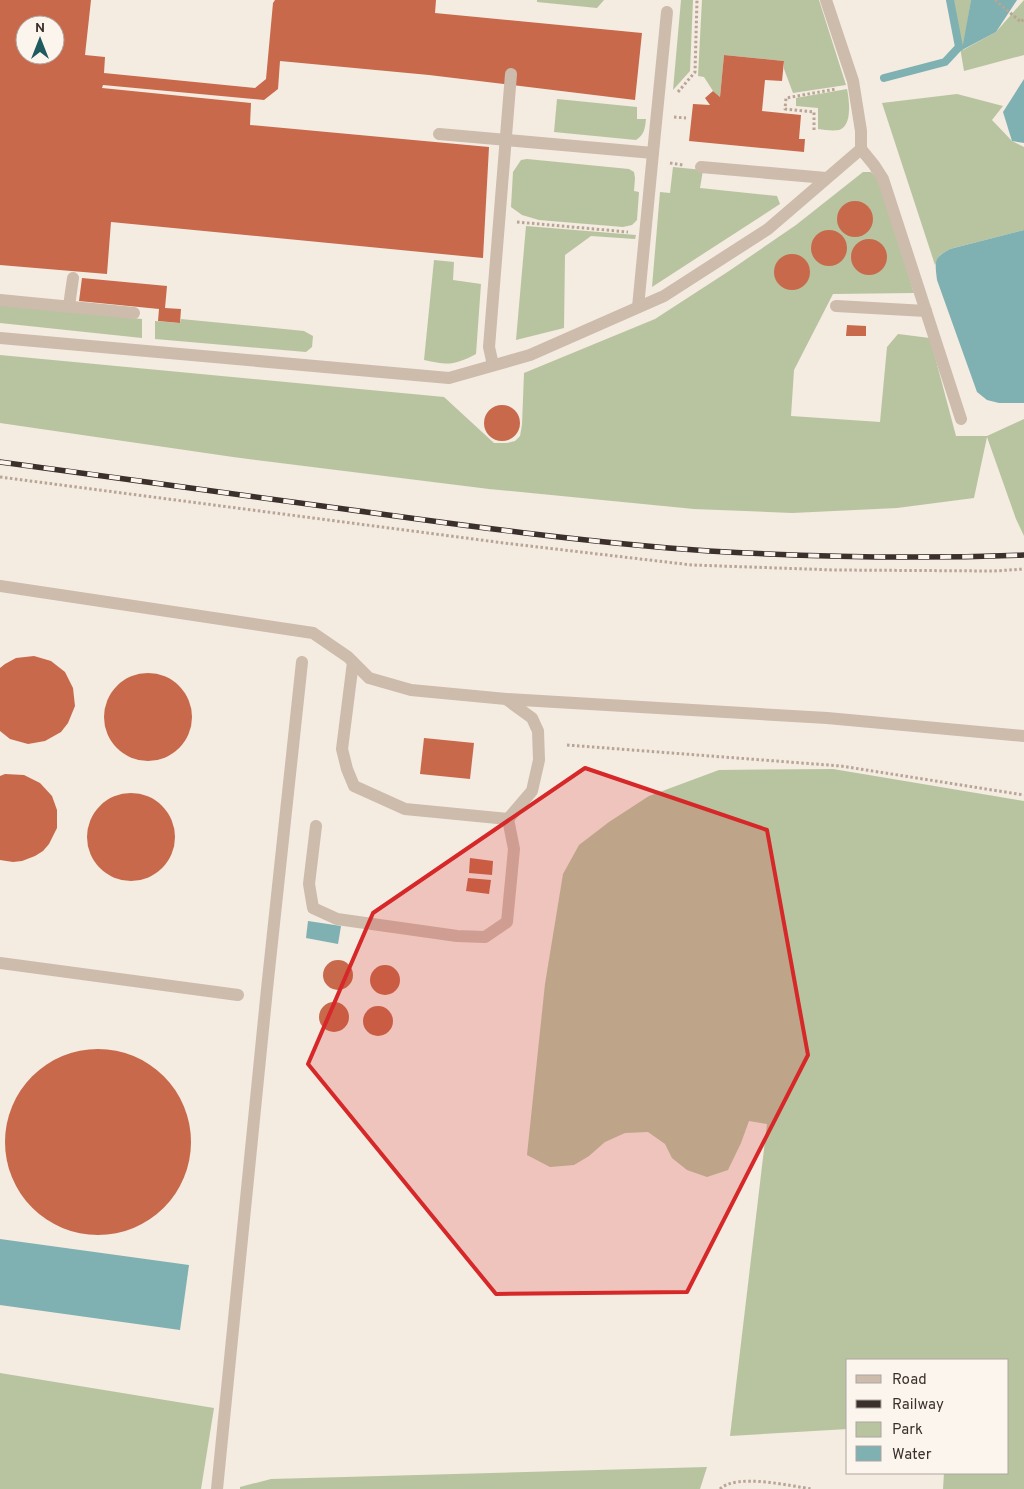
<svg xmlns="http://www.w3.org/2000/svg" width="1024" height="1489" font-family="Overpass,sans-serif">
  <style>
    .green { fill: #b8c4a0 }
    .water { fill: #7fb0b2 }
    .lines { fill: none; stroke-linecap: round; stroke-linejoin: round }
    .stream { stroke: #7fb0b2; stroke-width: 8 }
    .building { fill: #c8694b; fill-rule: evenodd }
    .path { stroke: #b9a596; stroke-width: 3; stroke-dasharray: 2.5 2.5; stroke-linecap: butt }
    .minor { stroke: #cdbbac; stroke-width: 12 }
    .rail-casing { stroke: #3b302b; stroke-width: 5.5 }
    .rail { stroke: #fbf5ee; stroke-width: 4; stroke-dasharray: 11; stroke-linecap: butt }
    .marked { fill: #d62828; fill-opacity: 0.2; stroke: #d62828; stroke-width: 4; stroke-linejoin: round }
  </style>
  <rect width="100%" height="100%" fill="#f4ebe1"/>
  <!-- green -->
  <g class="green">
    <path d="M 537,0 L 604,0 L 597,8 L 537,2 Z"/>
    <path d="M 681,0 L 693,0 L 690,71 L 673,90 Z"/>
    <path d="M 702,0 L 819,0 L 846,85 L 793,93 L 784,69 L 784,61 L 724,55 L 720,97 L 713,91 L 704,77 L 698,76 Z"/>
    <path d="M 952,0 L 971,0 L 963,50 L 996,32 L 1024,0 L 1024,55 L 964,71 Z"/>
    <path d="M 847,89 C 849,99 853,126 839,130 C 833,131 825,130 818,129 L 818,108 L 796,106 L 796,98 Z"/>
    <path d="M 957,94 L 1003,106 L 992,120 L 1012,141 L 1024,147 L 1024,230 L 950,249 L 940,255 L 935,265 L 882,103 Z"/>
    <path d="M 557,99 L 637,107 L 637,119 L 646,119 C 645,129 644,135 636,140 L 554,132 Z"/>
    <path d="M 527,159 L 629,169 L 634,172 L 635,178 L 634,191 L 639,192 L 637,220 L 632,225 L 623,227 L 539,220 L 522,215 L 511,207 L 513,172 L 521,160 Z"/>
    <path d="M 673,167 L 703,170 L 700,188 L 777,196 L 780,204 L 652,287 L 660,192 L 670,193 Z"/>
    <path d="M 863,172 L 871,172 L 878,179 L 914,293 L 833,294 L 794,370 L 791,416 L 880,422 L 887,347 L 898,334 L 930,338 L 956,436 L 987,436 L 1024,419 L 1024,536 L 1016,519 L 987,437 L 974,498 L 897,508 L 792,513 L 694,509 L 489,489 L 233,457 L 0,423 L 0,355 L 444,397 L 494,443 L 507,443 L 515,441 L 520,436 L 522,425 L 524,373 L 655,319 L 729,271 L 796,225 Z"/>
    <path d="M 526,226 L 636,235 L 635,239 L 591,236 L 565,255 L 564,328 L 516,340 Z"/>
    <path d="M 434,260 L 454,262 L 453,280 L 481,284 L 476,354 C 453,366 448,365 424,360 Z"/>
    <path d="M 0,305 L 142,319 L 142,338 L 0,323 Z"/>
    <path d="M 181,319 L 304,331 L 313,336 L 312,347 L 306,352 L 155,339 L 155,321 L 180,323 Z"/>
    <path d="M 833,769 L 1024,801 L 1024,1489 L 943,1489 L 944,1473 L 1008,1473 L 1008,1360 L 848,1360 L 848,1429 L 730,1436 L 767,1124 L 749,1121 L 741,1143 L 728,1170 L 707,1177 L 687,1170 L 672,1158 L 665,1144 L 648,1132 L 625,1133 L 605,1142 L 589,1156 L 574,1165 L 550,1167 L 527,1155 L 545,984 L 563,874 L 579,845 L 609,822 L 649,796 L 719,770 Z"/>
    <path d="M 0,1373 L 214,1408 L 201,1489 L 0,1489 Z"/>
    <path d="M 707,1467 L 700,1489 L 240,1489 L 240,1487 L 271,1479 Z"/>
  </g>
  <!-- water -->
  <g class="water">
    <path d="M 971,0 L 1017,0 L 996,32 L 962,50 Z"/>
    <path d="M 1024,79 L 1024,143 L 1012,141 L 1003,112 Z"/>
    <path d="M 1024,230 L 1024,403 L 999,403 L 987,400 L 977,392 L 937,280 C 935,262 933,258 950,249 Z"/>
    <path d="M 308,921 L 341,926 L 338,944 L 306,938 Z"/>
    <path d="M 0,1239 L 189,1265 L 180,1330 L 0,1305 Z"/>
  </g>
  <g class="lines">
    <!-- stream -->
    <path class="stream" d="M 884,78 L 945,62 L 959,47 L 950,0"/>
  </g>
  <!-- building -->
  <g class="building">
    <path d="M 0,0 L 91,0 L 85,55 L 105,57 L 104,73 L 255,88 L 266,79 L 273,3 L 275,0 L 436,0 L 435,13 L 642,33 L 635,100 L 429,75 L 280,61 L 278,89 L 264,100 L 103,85 L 102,88 L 251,103 L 250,125 L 489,147 L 483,258 L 111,222 L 107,274 L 0,265 ZM 25,25 L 55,25 L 55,55 L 25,55 Z"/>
    <path d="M 724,55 L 784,61 L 782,81 L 765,80 L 762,111 L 801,115 L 799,139 L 805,139 L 804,152 L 689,141 L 693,104 L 710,105 L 705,98 L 713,91 L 720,97 Z"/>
    <circle cx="855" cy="219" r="18"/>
    <circle cx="829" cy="248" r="18"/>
    <circle cx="869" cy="257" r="18"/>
    <circle cx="792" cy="272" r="18"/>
    <path d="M 82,278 L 167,286 L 165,308 L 181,309 L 180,323 L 158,321 L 159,309 L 79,301 Z"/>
    <path d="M 847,325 L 866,326 L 866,336 L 846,336 Z"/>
    <circle cx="502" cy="423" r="18"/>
    <path d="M 34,656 L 51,661 L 65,672 L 73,688 L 75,706 L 68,723 L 61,732 L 45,741 L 28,744 L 10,739 L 0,731 L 0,668 L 5,664 L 16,658 Z"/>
    <circle cx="148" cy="717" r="44"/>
    <path d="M 424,738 L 474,743 L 470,779 L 420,774 Z"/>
    <path d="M 5,774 L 24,775 L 40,783 L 52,796 L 57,810 L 57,828 L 49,844 L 43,851 L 35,856 L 22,861 L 13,862 L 0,860 L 0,776 Z"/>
    <circle cx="131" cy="837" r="44"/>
    <path d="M 470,858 L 493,861 L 492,875 L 469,873 Z"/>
    <path d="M 468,878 L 491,880 L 489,894 L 466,891 Z"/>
    <circle cx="338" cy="975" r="15"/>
    <circle cx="385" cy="980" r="15"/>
    <circle cx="334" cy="1017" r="15"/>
    <circle cx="378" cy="1021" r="15"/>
    <circle cx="98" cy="1142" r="93"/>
  </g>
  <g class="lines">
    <!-- path -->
    <g class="path">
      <path d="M 995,0 L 1021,22 L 1024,19"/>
      <path d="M 678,92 L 695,72 L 697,0"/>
      <path d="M 674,117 L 686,118"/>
      <path d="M 814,130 L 814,112 L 785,109 L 786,98 L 836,89"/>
      <path d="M 670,163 L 683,165"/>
      <path d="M 517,222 L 628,232"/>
      <path d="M 0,477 L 504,543 L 692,565 L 835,570 L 994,571 L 1024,569"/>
      <path d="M 567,745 L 841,766 L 1024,795"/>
      <path d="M 720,1489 C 737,1473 790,1486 812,1489"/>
    </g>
    <!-- minor -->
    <g class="minor">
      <path d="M 826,0 L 853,81 L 861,131 L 861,149 L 874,165 L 883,179 L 961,419"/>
      <path d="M 439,134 L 653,153 L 638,307"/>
      <path d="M 653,153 L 667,12"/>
      <path d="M 701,167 L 826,178"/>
      <path d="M 0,300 L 134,313"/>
      <path d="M 69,306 L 73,278"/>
      <path d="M 836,306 L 926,311"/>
      <path d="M 0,338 L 449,378 L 530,355 L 664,296 L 768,229 L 861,149"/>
      <path d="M 493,365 L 489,347 L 511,74"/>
      <path d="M 0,586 L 313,633 L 348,657 L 369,678 L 411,690 L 506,699 L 827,718 L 1024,736"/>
      <path d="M 353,662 L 342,749 L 347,769 L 354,786 L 405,809 L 508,819"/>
      <path d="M 506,699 L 532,718 L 538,731 L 539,760 L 532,791 L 508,819"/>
      <path d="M 316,826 L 309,884 L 313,908 L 337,919 L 457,936 L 485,937 L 507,922 L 514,849 L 508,819"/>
      <path d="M 0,963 L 238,995"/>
      <path d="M 217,1489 L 267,989 L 302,662"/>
    </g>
    <defs>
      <path id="rail" d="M 0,462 C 120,478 239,495 359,511 C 475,527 592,543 709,551 C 814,557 919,559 1024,555"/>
    </defs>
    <!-- rail casing -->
    <use href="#rail" class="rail-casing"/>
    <!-- rail -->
    <use href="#rail" class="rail"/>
  </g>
  <!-- marked area -->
  <path class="marked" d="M 585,768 L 767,830 L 808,1055 L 687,1292 L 496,1294 L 308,1064 L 373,913 Z"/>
  <!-- legend -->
  <rect x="846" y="1359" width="162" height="115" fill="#fbf5ee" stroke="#aea6a0"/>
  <rect x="856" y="1375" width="25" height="8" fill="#cdbbac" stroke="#aea6a0"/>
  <text x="892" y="1384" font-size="15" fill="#3b302b">Road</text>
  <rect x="856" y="1400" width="25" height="8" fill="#3b302b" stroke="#aea6a0"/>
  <text x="892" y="1409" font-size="15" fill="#3b302b">Railway</text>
  <rect x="856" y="1422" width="25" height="15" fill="#b8c4a0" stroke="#aea6a0"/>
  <text x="892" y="1434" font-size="15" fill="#3b302b">Park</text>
  <rect x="856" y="1446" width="25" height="15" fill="#7fb0b2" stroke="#aea6a0"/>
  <text x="892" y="1459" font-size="15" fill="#3b302b">Water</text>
  <!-- north arrow -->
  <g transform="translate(40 40)"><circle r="24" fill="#fbf5ee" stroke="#aea6a0"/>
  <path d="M0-4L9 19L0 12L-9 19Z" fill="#1f5a5e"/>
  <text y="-8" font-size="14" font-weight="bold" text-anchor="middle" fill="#3b302b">N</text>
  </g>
</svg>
